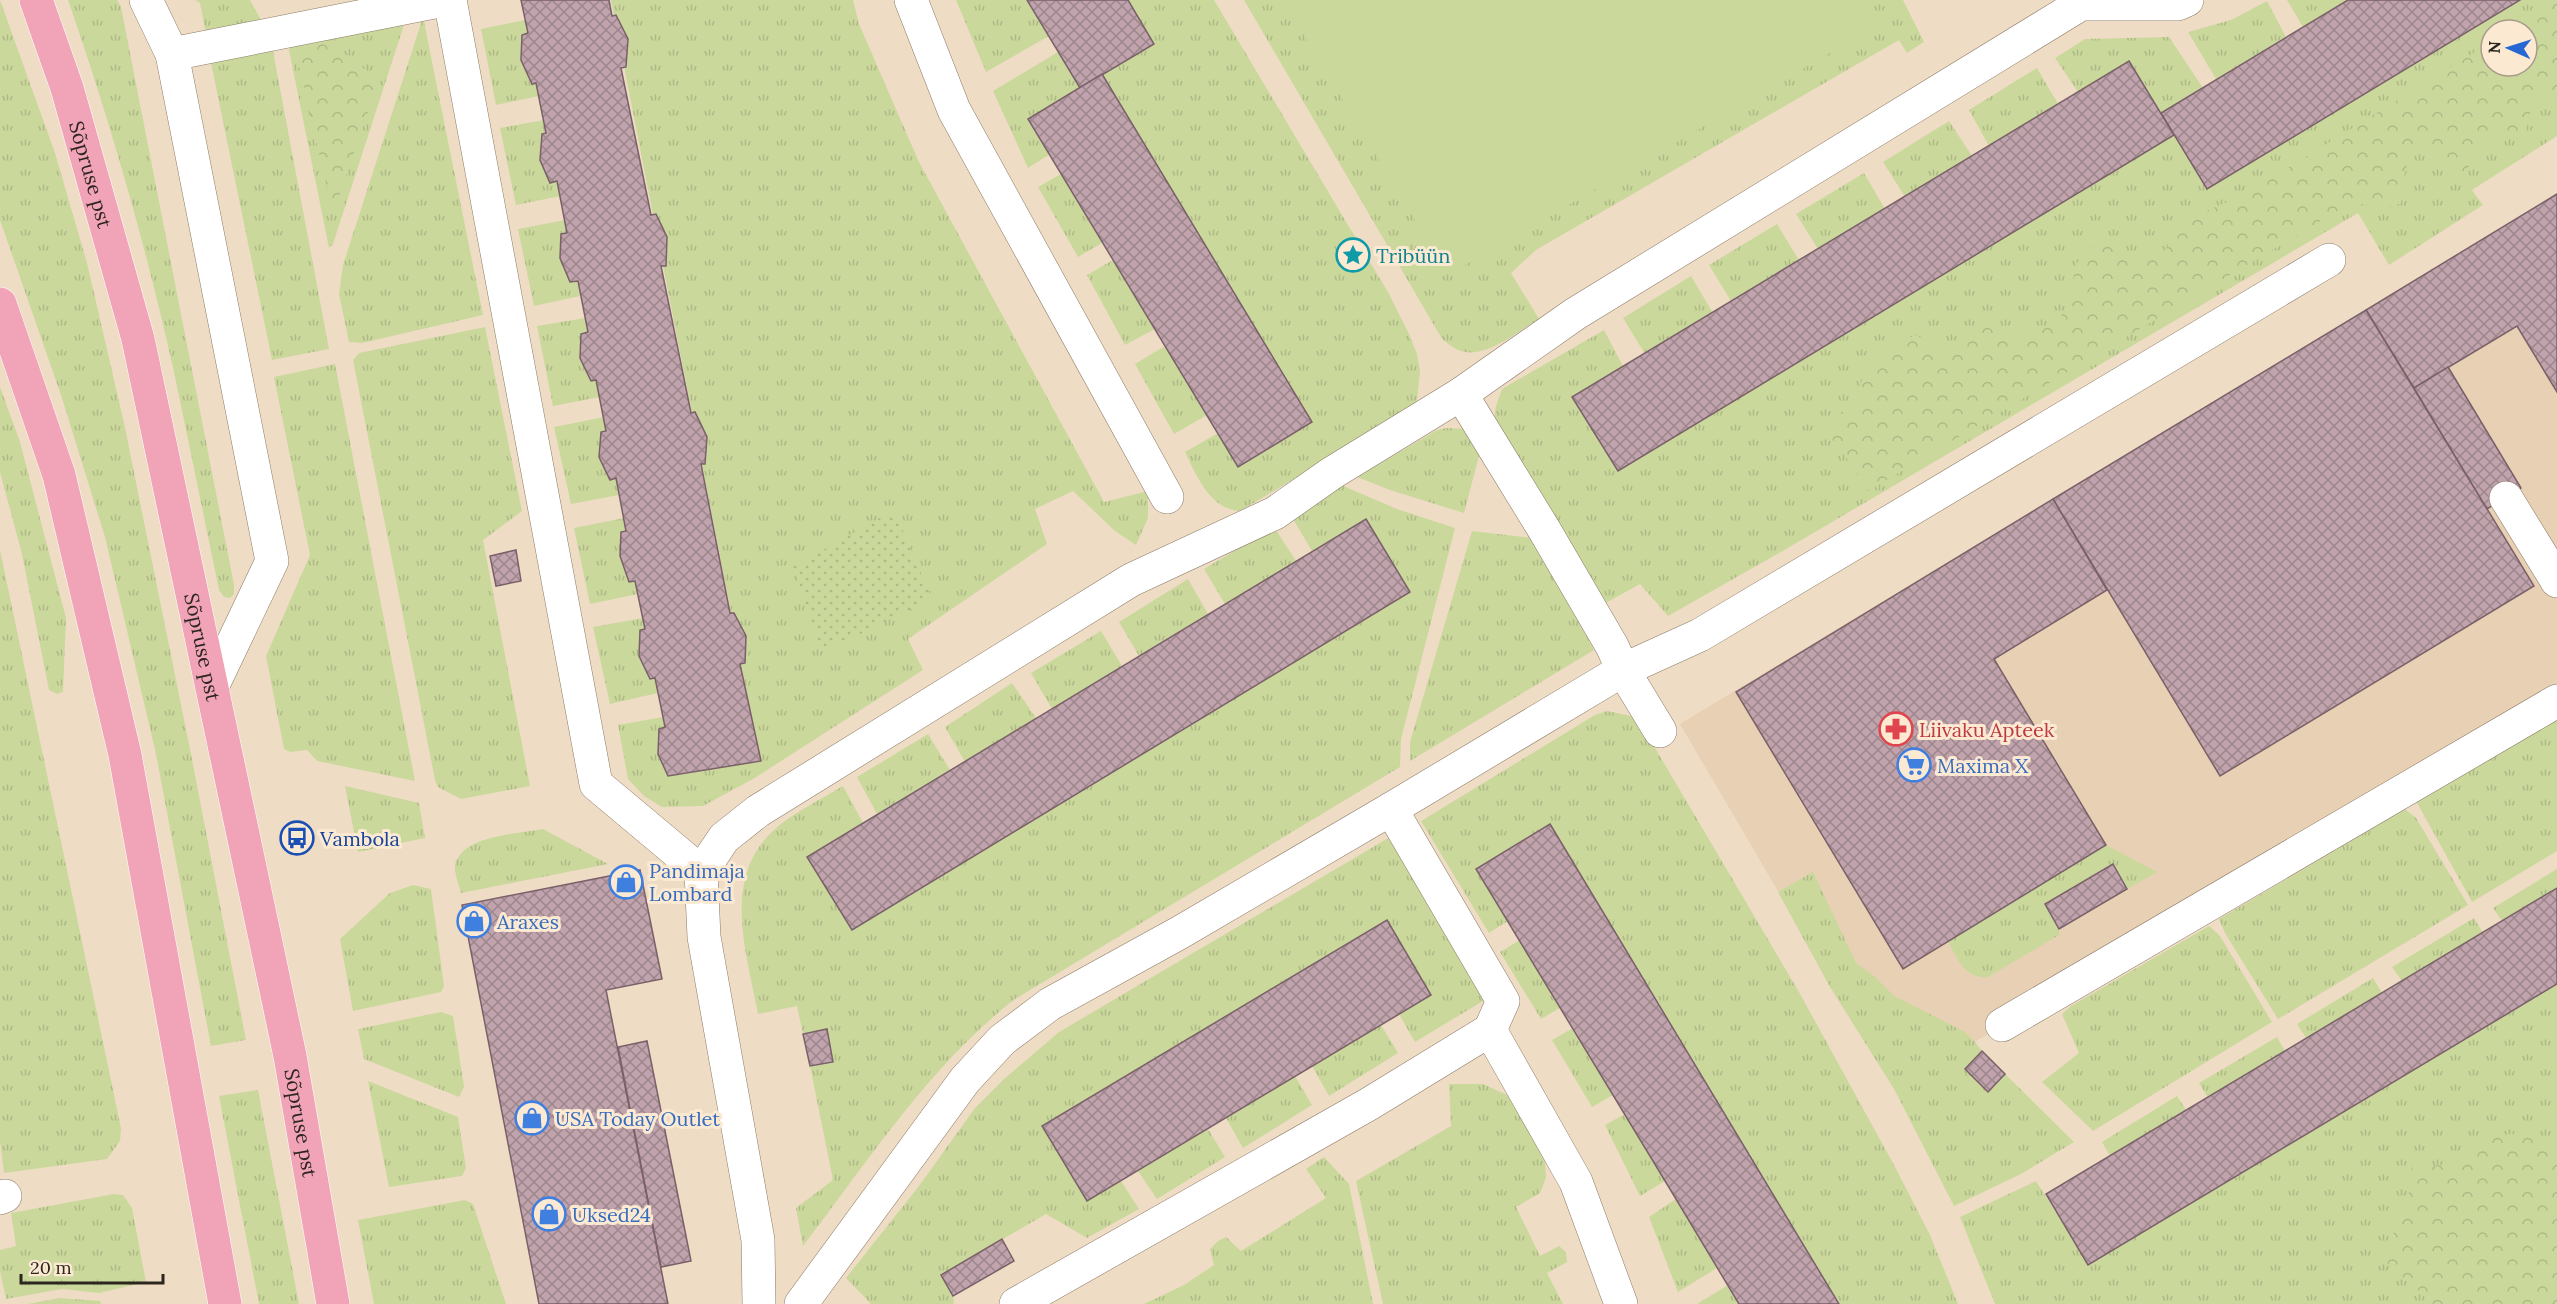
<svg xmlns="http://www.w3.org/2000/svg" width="2557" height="1304" font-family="Lora,serif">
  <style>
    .built { fill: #e7d0b3 }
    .grass { fill: url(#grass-tufts); fill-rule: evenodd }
    .forest { fill: url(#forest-crowns) }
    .park { fill: url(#park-dots) }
    .pitch { fill: #cad89c }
    .building { fill: url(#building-cross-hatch); stroke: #7a6068; stroke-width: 1.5 }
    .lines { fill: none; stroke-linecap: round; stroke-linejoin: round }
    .minor-casing { stroke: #8b7a66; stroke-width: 34 }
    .major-casing { stroke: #fff; stroke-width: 34 }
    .minor { stroke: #fff; stroke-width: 33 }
    .major { stroke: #f1a3b7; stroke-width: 33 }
    .labels { text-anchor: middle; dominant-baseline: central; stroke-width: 6; stroke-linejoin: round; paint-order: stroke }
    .street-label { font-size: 20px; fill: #2d261e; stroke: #fce9d2 }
    .culture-label { font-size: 20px; fill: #0d838f; stroke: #fce9d2; text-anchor: start }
    .health-label { font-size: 20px; fill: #be3a42; stroke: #fce9d2; text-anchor: start }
    .shop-label { font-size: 20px; fill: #366cbe; stroke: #fce9d2; text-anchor: start }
    .transit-label { font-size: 20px; fill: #164399; stroke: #fce9d2; text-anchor: start }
  </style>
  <defs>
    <pattern id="grass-tufts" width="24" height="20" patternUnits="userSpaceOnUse" patternTransform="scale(1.5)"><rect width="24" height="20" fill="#cad89c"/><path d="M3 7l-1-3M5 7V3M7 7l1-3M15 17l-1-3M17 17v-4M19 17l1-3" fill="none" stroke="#aeb986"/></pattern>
    <pattern id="forest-crowns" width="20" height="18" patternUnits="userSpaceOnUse" patternTransform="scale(1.5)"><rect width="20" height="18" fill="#cad89c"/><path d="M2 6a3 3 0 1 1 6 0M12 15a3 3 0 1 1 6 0" fill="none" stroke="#aeb986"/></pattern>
    <pattern id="park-dots" width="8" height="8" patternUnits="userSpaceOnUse" patternTransform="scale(1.5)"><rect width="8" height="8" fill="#cad89c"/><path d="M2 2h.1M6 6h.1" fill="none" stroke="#aeb986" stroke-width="1.8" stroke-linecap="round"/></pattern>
    <pattern id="building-cross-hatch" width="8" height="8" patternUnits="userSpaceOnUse" patternTransform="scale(1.5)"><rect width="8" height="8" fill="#c0a3ac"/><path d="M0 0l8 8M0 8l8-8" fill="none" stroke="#9c858b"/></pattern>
  </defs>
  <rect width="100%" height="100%" fill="#efdcc5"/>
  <!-- built -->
  <path class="built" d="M 2557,194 L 2557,701 L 1894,1089 L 1680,724 Z"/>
  <!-- grass -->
  <g class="grass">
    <path d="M 0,0 L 55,153 L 87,263 L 124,423 L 191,754 L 246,1040 L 211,1046 L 156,754 L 105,537 L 61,395 L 0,220 Z"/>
    <path d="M 68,0 L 117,0 L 121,7 L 234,585 L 234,594 L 230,598 L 224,597 L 219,590 C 204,517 189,444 174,372 C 146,246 110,121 68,0 Z"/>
    <path d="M 195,0 L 250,0 L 261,20 L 206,34 L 200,3 Z"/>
    <path d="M 611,0 L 853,0 L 859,24 L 919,162 L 1104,502 L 1148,491 L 1148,518 L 1136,545 L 1115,531 L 1073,491 L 1035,509 L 1047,544 L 908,639 L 923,670 L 753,779 L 703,806 L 662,807 L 644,796 L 628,779 L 618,725 L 663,717 L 665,727 L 659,729 L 658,754 L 669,776 L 760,761 Z"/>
    <path d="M 956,0 L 1027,0 L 1049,36 L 986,72 Z"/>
    <path d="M 1128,0 L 1214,0 L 1389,294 L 1409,334 L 1417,354 L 1420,371 L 1417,400 L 1409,411 L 1240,511 C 1209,509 1197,476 1185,452 L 1218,433 L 1239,467 L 1312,422 L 1102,75 L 1154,44 Z"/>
    <path d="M 1244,0 L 1903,0 L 1924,42 L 1907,53 L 1899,40 L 1536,250 L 1511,273 L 1539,319 C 1517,331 1485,361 1458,350 C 1452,347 1447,343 1442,339 Z"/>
    <path d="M 2287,0 L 2348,0 L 2303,27 Z"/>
    <path d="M 2520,0 L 2557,0 L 2557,136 L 2472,190 L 2483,205 L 2389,265 L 2358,213 L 1781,552 L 1668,616 L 1640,584 L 1604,604 L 1494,419 L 1496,406 L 1502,389 L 1604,330 L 1623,366 L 1573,397 L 1618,471 L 2174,135 L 2207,189 ZM 2491,30 L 2527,30 L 2527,66 L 2491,66 Z"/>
    <path d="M 2267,1 L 2286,37 L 2216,79 L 2188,32 L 2231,20 Z"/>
    <path d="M 423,17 L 483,315 L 362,343 L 349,342 L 339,294 L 343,265 Z"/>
    <path d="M 525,20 L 528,33 L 522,35 L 521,60 L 531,84 L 536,83 L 539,96 L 496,105 L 481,29 Z"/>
    <path d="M 403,21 L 403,28 L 333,244 L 329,248 L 289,50 L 291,42 Z"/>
    <path d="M 2169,37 L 2203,88 L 2161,113 L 2129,61 L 2078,92 L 2055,58 L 2085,39 Z"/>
    <path d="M 272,46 L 329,349 L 272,360 L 210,58 Z"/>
    <path d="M 1058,52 L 1080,88 L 1028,119 L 1050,154 L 1028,168 L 993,91 Z"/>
    <path d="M 2037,68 L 2058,104 L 1989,146 L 1969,110 Z"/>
    <path d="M 544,120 L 546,133 L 542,134 L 540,160 L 550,183 L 557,181 L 561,196 L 516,205 L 500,128 Z"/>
    <path d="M 1949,121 L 1972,156 L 1905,197 L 1883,162 Z"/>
    <path d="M 1864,173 L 1885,209 L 1818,249 L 1796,214 Z"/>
    <path d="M 1061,174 L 1102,243 L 1078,257 L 1038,187 Z"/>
    <path d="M 565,220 L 567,233 L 561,234 L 560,258 L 570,282 L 578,281 L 580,296 L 534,306 L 518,229 Z"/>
    <path d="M 1777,224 L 1799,260 L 1731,301 L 1709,265 Z"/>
    <path d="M 1113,260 L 1155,329 L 1125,345 L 1087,275 Z"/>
    <path d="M 1691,276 L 1713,313 L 1645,354 L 1623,318 Z"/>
    <path d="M 585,318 L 588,332 L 581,334 L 580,358 L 591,381 L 596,380 L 600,397 L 553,406 L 537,326 Z"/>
    <path d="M 485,327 L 522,511 L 483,540 L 530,786 L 461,799 L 438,787 L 435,780 L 353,360 L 359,353 Z"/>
    <path d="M 1165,346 L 1207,415 L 1174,434 L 1135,364 Z"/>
    <path d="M 335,364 L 415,781 L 317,761 L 307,750 L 290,752 L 284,749 L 266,656 L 310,555 L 274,377 Z"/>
    <path d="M 0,387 L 20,442 L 66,618 L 63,692 L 57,694 L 49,690 L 22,554 L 0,472 Z"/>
    <path d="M 604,417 L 606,431 L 601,432 L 599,457 L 610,479 L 616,478 L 619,495 L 571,504 L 554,427 Z"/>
    <path d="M 1446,428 L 1468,429 L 1480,452 L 1464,513 L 1390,490 L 1357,477 L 1437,430 Z"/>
    <path d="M 1341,485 L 1397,509 L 1455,528 L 1401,739 L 1400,767 L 1015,999 C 929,1066 869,1160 803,1246 L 796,1208 L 833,1180 L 810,1066 L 833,1061 L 827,1030 L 803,1034 L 797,1006 L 758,1014 C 747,955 721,879 773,831 C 788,816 823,798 843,786 L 863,823 L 807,857 L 852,930 L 1409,593 L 1366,519 L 1312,551 L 1293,519 Z"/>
    <path d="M 624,518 L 626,531 L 621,532 L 620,556 L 629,582 L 635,581 L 638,594 L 590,604 L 574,528 Z"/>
    <path d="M 1274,527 L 1296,561 L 1225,604 L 1204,569 Z"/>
    <path d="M 1472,531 L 1532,538 L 1594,650 L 1410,761 L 1410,742 Z"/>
    <path d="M 0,550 L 121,1128 L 120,1141 L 107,1159 L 4,1173 L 0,1141 Z"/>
    <path d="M 1188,579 L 1208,614 L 1139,656 L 1119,622 Z"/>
    <path d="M 643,618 L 645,629 L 640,631 L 639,656 L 650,679 L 655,678 L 658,693 L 610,704 L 593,627 Z"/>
    <path d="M 1101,631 L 1122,666 L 1052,709 L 1031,673 Z"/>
    <path d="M 1012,683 L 1036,718 L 965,762 L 945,727 Z"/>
    <path d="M 1607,711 L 1631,716 L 1645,731 L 1799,992 L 1894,1165 L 1930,1235 L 1958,1304 L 1839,1304 L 1550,824 L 1476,868 L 1508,921 L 1489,933 L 1421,821 L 1595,715 Z"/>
    <path d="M 2557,718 L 2557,851 L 2472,902 L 2416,801 Z"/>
    <path d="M 928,734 L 950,770 L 877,814 L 857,777 Z"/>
    <path d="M 345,786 L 419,803 L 425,838 L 358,852 Z"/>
    <path d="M 2405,809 L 2416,818 L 2468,905 L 2278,1019 L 2225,933 L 2219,919 Z"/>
    <path d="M 543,829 L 608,864 L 461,893 C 459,885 454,873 455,865 C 462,835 518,834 543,829 Z"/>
    <path d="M 1395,834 L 1488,998 L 1415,1042 L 1399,1014 L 1431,994 L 1387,920 L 1043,1126 L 1087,1201 L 1121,1181 L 1139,1209 L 1087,1238 L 1046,1214 L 941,1275 L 953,1296 L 954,1304 L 871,1304 L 846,1278 L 919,1186 L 975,1108 L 1004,1079 L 1059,1032 Z"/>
    <path d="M 2106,845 L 2157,872 L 2127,889 L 2112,864 L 2045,904 L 2059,929 L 2059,935 L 1988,977 C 1965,979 1957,959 1948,941 Z"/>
    <path d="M 2557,869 L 2557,888 L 2502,921 L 2493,908 Z"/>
    <path d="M 1813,872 L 1856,963 L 1873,975 L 1894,996 L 1965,1032 L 1975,1042 L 1982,1051 L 1988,1091 L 2005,1074 L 2074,1142 L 2021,1174 L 1954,1206 L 1894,1089 L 1830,987 L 1778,892 Z"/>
    <path d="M 413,885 L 431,889 L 444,986 L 441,992 L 353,1011 L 340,939 L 390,893 Z"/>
    <path d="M 2474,918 L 2483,933 L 2402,981 L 2392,967 Z"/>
    <path d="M 2209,926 L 2220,936 L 2272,1022 L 2093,1131 L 2042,1082 L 2079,1053 L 2062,1014 L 2071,1006 Z"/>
    <path d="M 1520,940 L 1560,1008 L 1541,1019 L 1500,952 Z"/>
    <path d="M 2373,978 L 2382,993 L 2306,1038 L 2297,1024 Z"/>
    <path d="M 2557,984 L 2557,1304 L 1995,1304 L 1960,1217 L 2036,1181 L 2089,1265 Z"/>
    <path d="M 441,1012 L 453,1016 L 464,1087 L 459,1097 L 364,1059 L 358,1029 Z"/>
    <path d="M 1381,1025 L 1398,1053 L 1329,1096 L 1312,1066 Z"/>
    <path d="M 1573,1028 L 1613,1095 L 1592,1107 L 1552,1040 Z"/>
    <path d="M 2277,1037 L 2285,1051 L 2208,1098 L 2199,1083 Z"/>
    <path d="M 1295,1076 L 1312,1105 L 1243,1148 L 1226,1118 Z"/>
    <path d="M 368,1081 L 458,1117 L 466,1168 L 462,1176 L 389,1187 Z"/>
    <path d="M 1449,1084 L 1483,1084 L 1507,1095 L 1544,1148 L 1546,1178 L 1540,1193 L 1516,1207 L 1540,1256 L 1559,1246 L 1566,1252 L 1567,1262 L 1547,1273 L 1563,1304 L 1383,1304 L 1356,1181 L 1451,1126 Z"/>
    <path d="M 258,1090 L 299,1304 L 259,1304 L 219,1096 Z"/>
    <path d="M 2177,1096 L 2186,1110 L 2110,1156 L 2102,1142 Z"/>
    <path d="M 1625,1114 L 1665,1181 L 1640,1196 L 1605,1125 Z"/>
    <path d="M 1208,1129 L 1225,1157 L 1157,1199 L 1138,1171 Z"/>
    <path d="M 1324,1157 L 1349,1184 L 1373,1304 L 1144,1304 L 1184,1285 L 1214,1265 L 1210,1249 L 1218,1241 L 1226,1237 L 1241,1251 L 1326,1198 L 1306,1169 Z"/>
    <path d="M 114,1194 L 123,1195 L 132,1208 L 146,1282 L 99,1293 L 62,1289 L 6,1299 L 0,1271 L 0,1250 L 16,1246 L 11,1213 Z"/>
    <path d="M 1676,1199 L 1717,1268 L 1678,1292 L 1649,1217 Z"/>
    <path d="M 465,1200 L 473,1204 L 506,1304 L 374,1304 L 358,1220 Z"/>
    <path d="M 1728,1285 L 1739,1304 L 1697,1304 Z"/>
    <path d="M 59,1298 L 100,1301 L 101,1304 L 28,1304 Z"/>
  </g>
  <!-- forest -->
  <g class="forest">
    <path d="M 2557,1 L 2557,93 L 2535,91 L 2525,136 L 2498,131 L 2489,137 L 2465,172 L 2443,161 L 2433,149 L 2410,155 L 2404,177 L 2401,203 L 2380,211 L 2354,201 L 1868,491 L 1852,465 L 1831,438 L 1836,414 L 1859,406 L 1861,382 L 1883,350 L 1916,335 L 1947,355 L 1986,327 L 2016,337 L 2056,325 L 2066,308 L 2077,263 L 2099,237 L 2132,257 L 2162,256 L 2180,223 L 2251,191 L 2491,42 L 2491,66 L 2527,66 L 2527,30 L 2511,30 Z"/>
    <path d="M 322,37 L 379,80 L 333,214 L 297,57 Z"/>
    <path d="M 2527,1133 L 2557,1159 L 2557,1304 L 2433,1304 L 2386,1262 L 2397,1220 L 2410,1190 L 2412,1163 L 2435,1166 L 2470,1159 L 2487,1136 Z"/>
  </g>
  <!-- park -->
  <path class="park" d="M 894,510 L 932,599 L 852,638 L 820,648 L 793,567 Z"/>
  <!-- pitch -->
  <path class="pitch" d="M 1283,0 L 1863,0 L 1878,25 L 1448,275 Z"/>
  <!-- building -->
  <g class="building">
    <path d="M 521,0 L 609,0 L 612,16 L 616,15 L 628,39 L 626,67 L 621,68 L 651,215 L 656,214 L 667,237 L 666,266 L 661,266 L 691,413 L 695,412 L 707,437 L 705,464 L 701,464 L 730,613 L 734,613 L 746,636 L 745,663 L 740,664 L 761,761 L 668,776 L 658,754 L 659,729 L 665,727 L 663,717 L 655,678 L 650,679 L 639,656 L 640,630 L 645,629 L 635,581 L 629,582 L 620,556 L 621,532 L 626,531 L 616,478 L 610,480 L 599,457 L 601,432 L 606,431 L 596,380 L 591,381 L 580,358 L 581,334 L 588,332 L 578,281 L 570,282 L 560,258 L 561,234 L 567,233 L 557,181 L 550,183 L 540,160 L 542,134 L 546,133 L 536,83 L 532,84 L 521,60 L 522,35 L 528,33 Z"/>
    <path d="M 1027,0 L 1128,0 L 1154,44 L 1080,88 Z"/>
    <path d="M 2348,0 L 2520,0 L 2207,189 L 2161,113 Z"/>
    <path d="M 2129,61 L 2174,135 L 1618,471 L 1572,397 Z"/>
    <path d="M 1102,74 L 1312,422 L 1238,467 L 1028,119 Z"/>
    <path d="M 2557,194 L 2557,392 L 2517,326 L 2414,388 L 2366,310 Z"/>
    <path d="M 2366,310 L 2534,586 L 2220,776 L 2053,499 Z"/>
    <path d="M 2448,367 L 2521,488 L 2487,509 L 2414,388 Z"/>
    <path d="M 2053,499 L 2107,590 L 1994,659 L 2106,845 L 1903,969 L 1736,692 Z"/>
    <path d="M 1366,519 L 1410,592 L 852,930 L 807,857 Z"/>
    <path d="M 516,550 L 521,581 L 496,586 L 490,556 Z"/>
    <path d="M 1550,824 L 1839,1304 L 1739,1304 L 1676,1199 L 1476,869 Z"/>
    <path d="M 2113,864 L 2127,889 L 2059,929 L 2045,904 Z"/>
    <path d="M 640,870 L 662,979 L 606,990 L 668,1304 L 539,1304 L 462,905 Z"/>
    <path d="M 2557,888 L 2557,984 L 2088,1265 L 2046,1194 Z"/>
    <path d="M 1387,920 L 1431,995 L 1087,1201 L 1042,1126 Z"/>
    <path d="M 827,1029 L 833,1062 L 810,1066 L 803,1034 Z"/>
    <path d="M 647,1041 L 691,1261 L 661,1267 L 618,1047 Z"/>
    <path d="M 1982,1051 L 2005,1074 L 1988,1092 L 1965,1069 Z"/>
    <path d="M 1002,1239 L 1014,1261 L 953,1296 L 941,1275 Z"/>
  </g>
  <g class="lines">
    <defs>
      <g id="minor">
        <path d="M 146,0 L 172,54 L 272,561 L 212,687"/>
        <path d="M 450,0 L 596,784 L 701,872 L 704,937 L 758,1240 L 759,1304"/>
        <path d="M 911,0 L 954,110 L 1167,497"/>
        <path d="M 172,54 L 444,0"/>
        <path d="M 2506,498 L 2557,581"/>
        <path d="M 1660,731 L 1623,670 L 1700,635 L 2329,260"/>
        <path d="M 1391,809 L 1503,1001 L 1490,1030"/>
        <path d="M 701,872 L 724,838 L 758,811 L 1131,580 L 1275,513 L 1332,473 L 1461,394"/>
        <path d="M 2002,1025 L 2557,701"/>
        <path d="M 0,1198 L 5,1196"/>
        <path d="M 801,1304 L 965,1080 L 1002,1040 L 1050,1004 L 1179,933 L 1391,809 L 1623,670 L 1612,646 L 1545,531 L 1461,394 L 1575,314 L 2081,4 L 2178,4 L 2187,0"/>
        <path d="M 1016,1304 L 1369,1104 L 1490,1030 L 1576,1182 L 1621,1304"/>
      </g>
      <g id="major">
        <path id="s1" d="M 36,0 L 67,88 L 138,339 L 290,1056 L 333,1304"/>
        <path d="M 0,304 L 59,475 L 125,755 L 225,1304"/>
      </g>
    </defs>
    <!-- minor casing -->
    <use href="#minor" class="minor-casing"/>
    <!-- major casing -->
    <use href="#major" class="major-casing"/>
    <!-- minor -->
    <use href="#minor" class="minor"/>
    <!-- major -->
    <use href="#major" class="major"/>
  </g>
  <!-- icons -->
  <defs>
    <symbol id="sight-ring" viewBox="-11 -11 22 22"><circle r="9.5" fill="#fce9d2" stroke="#0f9aa8" stroke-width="1.5"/><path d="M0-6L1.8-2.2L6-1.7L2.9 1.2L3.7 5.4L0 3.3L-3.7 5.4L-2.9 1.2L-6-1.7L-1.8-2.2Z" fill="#0f9aa8"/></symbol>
    <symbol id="pharmacy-ring" viewBox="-11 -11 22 22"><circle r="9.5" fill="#fce9d2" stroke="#e0444e" stroke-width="1.5"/><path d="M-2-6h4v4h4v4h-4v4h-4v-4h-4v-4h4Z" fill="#e0444e"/></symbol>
    <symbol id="supermarket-ring" viewBox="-11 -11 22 22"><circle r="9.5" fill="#fce9d2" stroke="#3f7fe0" stroke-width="1.5"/><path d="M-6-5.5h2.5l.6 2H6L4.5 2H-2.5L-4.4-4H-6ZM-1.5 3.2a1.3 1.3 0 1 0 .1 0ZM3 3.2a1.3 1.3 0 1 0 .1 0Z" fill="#3f7fe0"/></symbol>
    <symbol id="bus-ring" viewBox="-11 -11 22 22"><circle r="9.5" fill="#fce9d2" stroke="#1a4fb4" stroke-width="1.5"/><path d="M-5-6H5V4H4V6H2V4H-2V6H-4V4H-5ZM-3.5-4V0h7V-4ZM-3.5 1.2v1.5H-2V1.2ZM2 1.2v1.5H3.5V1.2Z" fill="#1a4fb4"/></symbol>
    <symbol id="shop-ring" viewBox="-11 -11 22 22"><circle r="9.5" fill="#fce9d2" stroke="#3f7fe0" stroke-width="1.5"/><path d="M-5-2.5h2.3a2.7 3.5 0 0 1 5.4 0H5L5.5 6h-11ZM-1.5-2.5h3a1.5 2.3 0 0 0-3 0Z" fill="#3f7fe0"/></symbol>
  </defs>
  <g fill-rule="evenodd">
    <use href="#sight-ring" x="1334" y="236" width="38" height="38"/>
    <use href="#pharmacy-ring" x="1877" y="710" width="38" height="38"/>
    <use href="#supermarket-ring" x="1895" y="746" width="38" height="38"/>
    <use href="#bus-ring" x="278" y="819" width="38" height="38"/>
    <use href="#shop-ring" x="607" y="863" width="38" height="38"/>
    <use href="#shop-ring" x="455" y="902" width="38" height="38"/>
    <use href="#shop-ring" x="513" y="1099" width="38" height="38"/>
    <use href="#shop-ring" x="530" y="1195" width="38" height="38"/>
  </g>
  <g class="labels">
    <!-- street labels -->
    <g class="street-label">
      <text stroke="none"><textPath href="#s1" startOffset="183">Sõpruse pst</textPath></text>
      <text stroke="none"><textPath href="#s1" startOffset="669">Sõpruse pst</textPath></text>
      <text stroke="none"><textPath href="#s1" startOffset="1155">Sõpruse pst</textPath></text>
    </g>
    <!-- culture labels -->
    <g class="culture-label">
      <text x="1376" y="255">Tribüün</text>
    </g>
    <!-- health labels -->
    <g class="health-label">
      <text x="1919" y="729">Liivaku Apteek</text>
    </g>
    <!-- shop labels -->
    <g class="shop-label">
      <text x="1937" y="765">Maxima X</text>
      <text x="649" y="870">Pandimaja<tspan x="649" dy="23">Lombard</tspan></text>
      <text x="497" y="921">Araxes</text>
      <text x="555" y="1118">USA Today Outlet</text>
      <text x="572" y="1214">Uksed24</text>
    </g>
    <!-- transit labels -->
    <g class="transit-label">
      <text x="320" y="838">Vambola</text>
    </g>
  </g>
  <!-- north arrow -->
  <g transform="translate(2509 48) rotate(273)"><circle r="28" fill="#fce9d2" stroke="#a99b8a" stroke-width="1.5"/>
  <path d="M0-4.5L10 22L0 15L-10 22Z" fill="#2667d4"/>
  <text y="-9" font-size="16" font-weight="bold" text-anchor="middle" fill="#2d261e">N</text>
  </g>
  <!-- scale -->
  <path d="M21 1274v9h142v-9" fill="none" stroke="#2d261e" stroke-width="3"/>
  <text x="30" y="1274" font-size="18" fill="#2d261e" stroke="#fce9d2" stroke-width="4.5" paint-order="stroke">20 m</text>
</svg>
